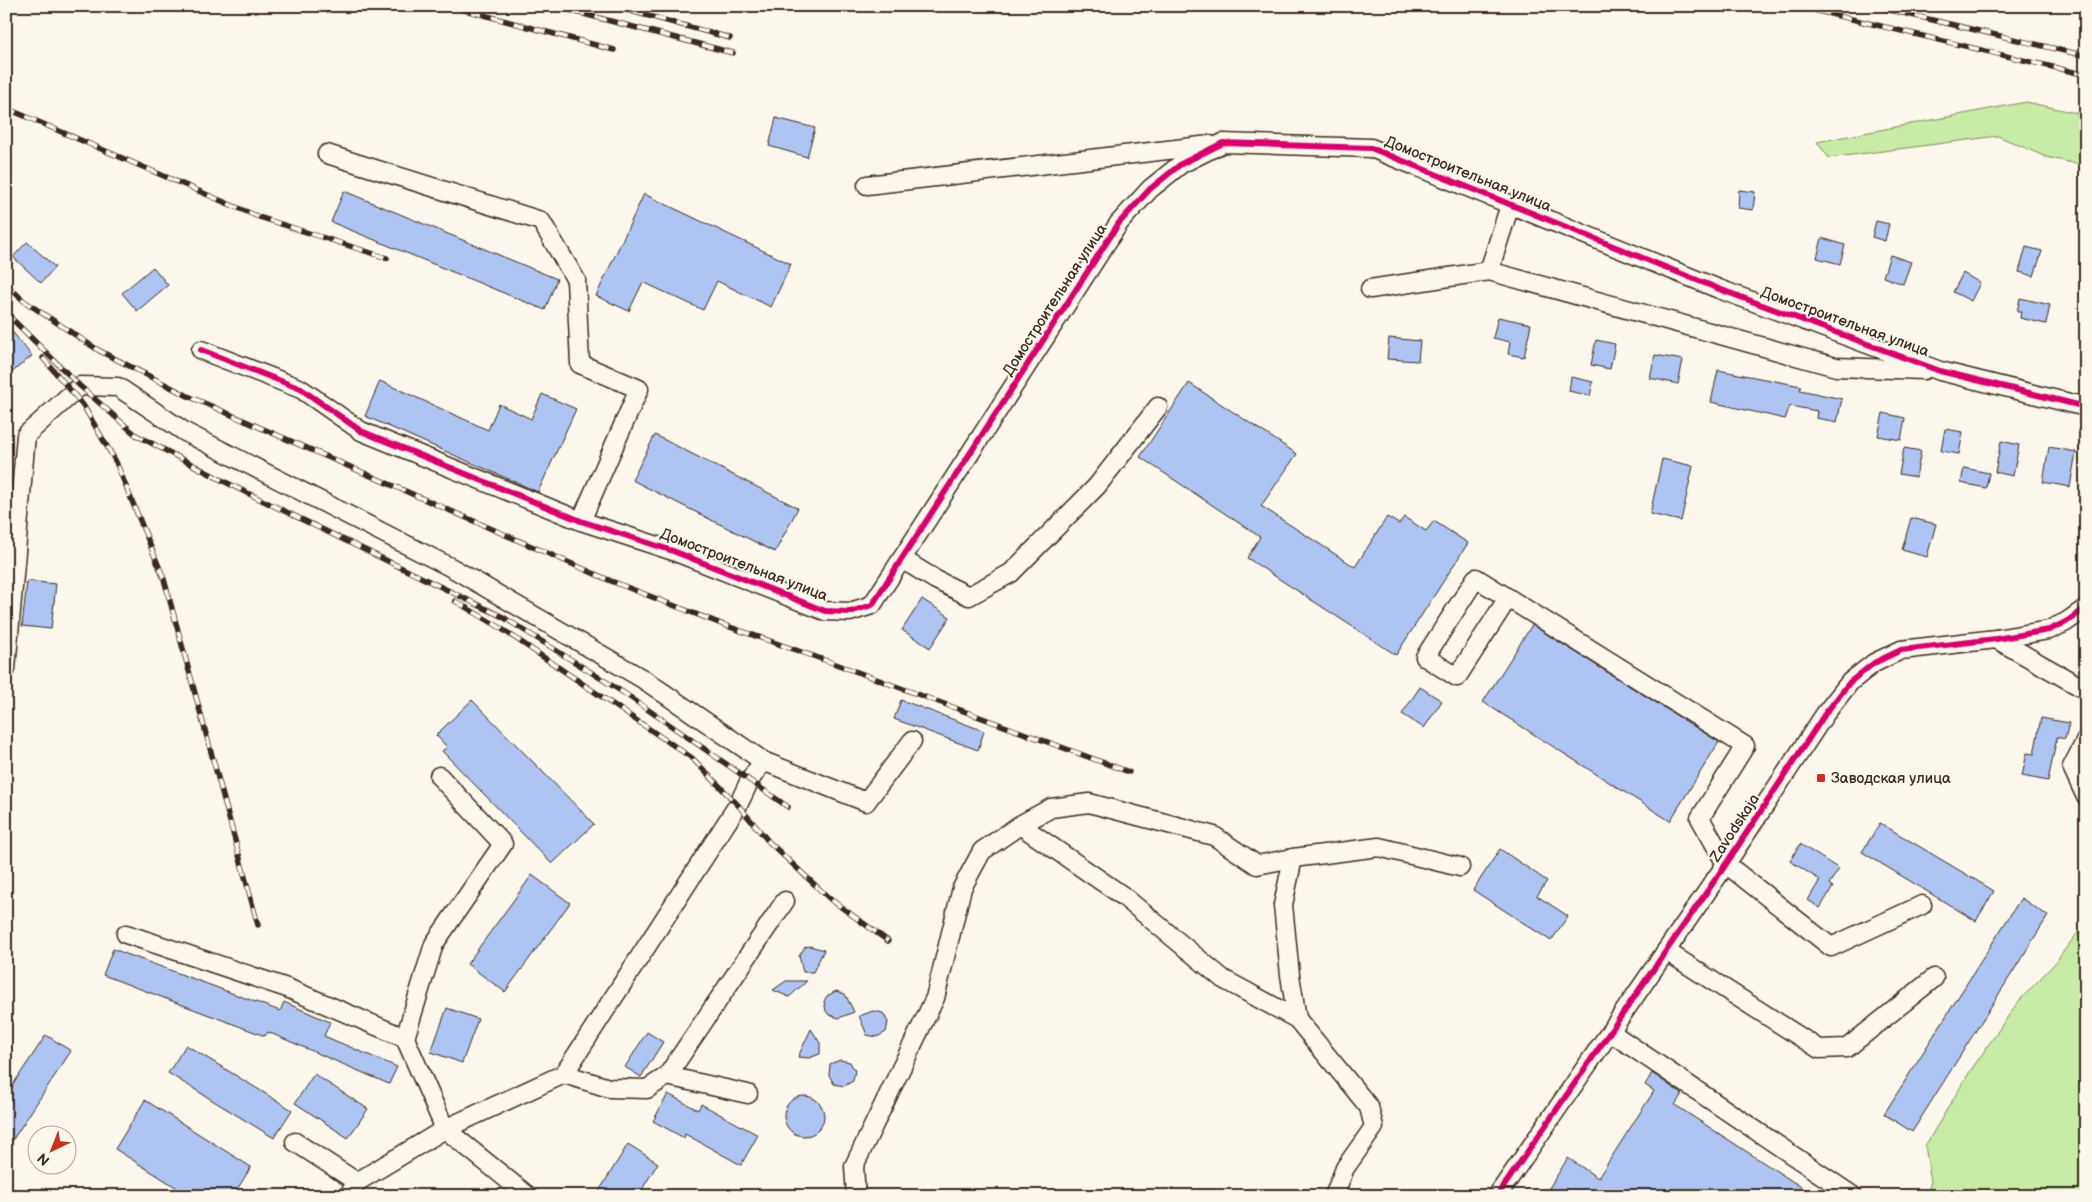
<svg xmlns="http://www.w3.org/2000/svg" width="2092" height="1202" font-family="'Balsamiq Sans',sans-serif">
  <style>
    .green { fill: #c8eba5; stroke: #828a62 }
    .building { fill: #aec4f2; stroke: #3b2a1e }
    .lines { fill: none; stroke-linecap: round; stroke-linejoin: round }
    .minor-casing { stroke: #3b2a1e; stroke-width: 21 }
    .minor { stroke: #fbf7ec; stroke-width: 18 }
    .rail-casing { stroke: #3b2a1e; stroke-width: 5.5 }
    .rail { stroke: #fbf7ec; stroke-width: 4; stroke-dasharray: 11; stroke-linecap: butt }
    .cycleway-casing { stroke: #fbf7ec; stroke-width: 9 }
    .cycleway { stroke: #d6006c; stroke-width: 6 }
    .poi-dot { fill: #c8321e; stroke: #fbf7ec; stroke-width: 2 }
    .labels { text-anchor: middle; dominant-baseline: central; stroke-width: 4; stroke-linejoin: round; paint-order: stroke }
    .street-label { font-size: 15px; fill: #3b2a1e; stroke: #fbf7ec }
    .poi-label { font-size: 15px; fill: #3b2a1e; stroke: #fbf7ec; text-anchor: start }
  </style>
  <rect width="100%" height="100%" fill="#fbf7ec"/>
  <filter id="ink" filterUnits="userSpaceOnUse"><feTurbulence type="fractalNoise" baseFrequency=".02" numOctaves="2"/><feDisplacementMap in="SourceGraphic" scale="10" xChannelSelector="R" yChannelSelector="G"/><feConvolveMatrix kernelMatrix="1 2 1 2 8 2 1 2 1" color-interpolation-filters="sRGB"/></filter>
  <g filter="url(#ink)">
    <!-- green -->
    <g class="green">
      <path d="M 2026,102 L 2086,115 L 2086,166 L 2046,157 L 1998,136 L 1829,158 L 1817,142 Z"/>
      <path d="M 2079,931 L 2086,938 L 2086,1196 L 1927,1196 L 1931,1181 L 1925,1146 L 1969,1073 L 2018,1002 L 2054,964 Z"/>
    </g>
    <!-- building -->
    <g class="building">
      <path d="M 776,118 L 815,128 L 807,157 L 769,146 Z"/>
      <path d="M 1739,190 L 1755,192 L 1753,210 L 1738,208 Z"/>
      <path d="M 344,191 L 557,279 L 545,310 L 331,222 Z"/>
      <path d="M 644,194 L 791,264 L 771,307 L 717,281 L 703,310 L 643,282 L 629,311 L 596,296 Z"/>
      <path d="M 1876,221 L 1889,224 L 1885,241 L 1872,237 Z"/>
      <path d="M 1822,238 L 1845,245 L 1840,264 L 1817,258 Z"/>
      <path d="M 27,242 L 55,267 L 41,283 L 13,257 Z"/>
      <path d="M 2026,247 L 2042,251 L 2034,276 L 2019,272 Z"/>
      <path d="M 1890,255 L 1911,262 L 1903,284 L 1883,277 Z"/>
      <path d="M 153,267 L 168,285 L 137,311 L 122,293 Z"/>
      <path d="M 1963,273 L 1980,283 L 1971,301 L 1953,292 Z"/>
      <path d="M 2020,298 L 2050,305 L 2046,324 L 2020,318 L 2021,312 L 2017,312 Z"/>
      <path d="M 1498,317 L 1531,324 L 1524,357 L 1508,354 L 1510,342 L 1493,338 Z"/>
      <path d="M 6,324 L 32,356 L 6,377 Z"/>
      <path d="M 1389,338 L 1420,341 L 1418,361 L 1387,359 Z"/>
      <path d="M 1596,340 L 1615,344 L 1610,369 L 1591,365 Z"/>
      <path d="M 1655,355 L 1683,360 L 1678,384 L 1650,378 Z"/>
      <path d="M 1718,370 L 1801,386 L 1800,390 L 1842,399 L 1837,422 L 1816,418 L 1817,411 L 1790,406 L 1785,419 L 1711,402 Z"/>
      <path d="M 1571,377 L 1593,382 L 1590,396 L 1569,391 Z"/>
      <path d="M 380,381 L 488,430 L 499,404 L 531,419 L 542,394 L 576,409 L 538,492 L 365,416 Z"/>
      <path d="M 1189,383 L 1297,454 L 1261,506 L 1355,567 L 1387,517 L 1399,524 L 1404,517 L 1426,531 L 1434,521 L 1468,543 L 1396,655 L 1247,558 L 1260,537 L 1140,457 Z"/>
      <path d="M 1883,413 L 1905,418 L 1901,440 L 1878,436 Z"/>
      <path d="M 1945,429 L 1963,432 L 1959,454 L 1941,451 Z"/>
      <path d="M 655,435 L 798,508 L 775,552 L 632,480 Z"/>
      <path d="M 2001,441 L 2019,445 L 2013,476 L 1995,472 Z"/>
      <path d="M 2049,447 L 2076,452 L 2070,487 L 2043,482 Z"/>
      <path d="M 1904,448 L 1921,451 L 1916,477 L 1899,474 Z"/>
      <path d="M 1662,459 L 1693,466 L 1681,521 L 1650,514 Z"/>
      <path d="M 1964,468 L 1989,473 L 1986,488 L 1961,483 Z"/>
      <path d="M 1911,518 L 1936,524 L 1927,557 L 1902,550 Z"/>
      <path d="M 27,581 L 56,584 L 51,629 L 22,626 Z"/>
      <path d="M 922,599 L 950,617 L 930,648 L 902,630 Z"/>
      <path d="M 1532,625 L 1719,742 L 1670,821 L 1483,702 Z"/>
      <path d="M 1420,687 L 1442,701 L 1424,728 L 1402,714 Z"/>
      <path d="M 472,700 L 594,824 L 552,864 L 442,751 L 447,747 L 436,735 Z"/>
      <path d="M 901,700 L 984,731 L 978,750 L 894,719 Z"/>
      <path d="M 2041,718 L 2069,723 L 2065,739 L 2057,737 L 2048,781 L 2022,776 L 2027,753 L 2034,754 Z"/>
      <path d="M 1880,823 L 1994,891 L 1976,921 L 1862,852 Z"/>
      <path d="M 1800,844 L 1839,869 L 1829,884 L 1833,887 L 1820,908 L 1808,900 L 1820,880 L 1790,861 Z"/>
      <path d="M 1500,849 L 1547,881 L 1537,896 L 1568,916 L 1551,941 L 1473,890 Z"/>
      <path d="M 532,875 L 570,903 L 505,992 L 467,964 Z"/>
      <path d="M 2021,898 L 2048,916 L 1912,1132 L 1884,1114 Z"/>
      <path d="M 810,946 L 824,950 L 813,972 L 803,972 L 799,956 L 805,947 Z"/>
      <path d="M 113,949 L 280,1011 L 284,1002 L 330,1022 L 324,1036 L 397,1067 L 389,1084 L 268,1032 L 265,1036 L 103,975 Z"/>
      <path d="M 786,981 L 807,981 L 789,997 L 773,990 Z"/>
      <path d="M 836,991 L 845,994 L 854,1012 L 839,1018 L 829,1015 L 826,1011 L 824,1001 L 827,996 Z"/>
      <path d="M 447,1008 L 478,1019 L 462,1063 L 431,1052 Z"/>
      <path d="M 873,1011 L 883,1013 L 888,1022 L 886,1032 L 877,1037 L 867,1035 L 859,1016 Z"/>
      <path d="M 811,1029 L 820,1043 L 820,1054 L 809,1058 L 798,1057 Z"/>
      <path d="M 647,1032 L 663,1042 L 641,1077 L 625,1067 Z"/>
      <path d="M 46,1035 L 71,1051 L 6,1150 L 6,1095 Z"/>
      <path d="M 186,1045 L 292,1110 L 274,1138 L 168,1073 Z"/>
      <path d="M 840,1060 L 850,1062 L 855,1071 L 853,1081 L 844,1086 L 834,1084 L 829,1075 L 830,1064 Z"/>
      <path d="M 1652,1073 L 1682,1094 L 1675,1105 L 1815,1196 L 1544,1196 L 1568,1158 L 1598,1178 L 1654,1091 L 1645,1085 Z"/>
      <path d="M 314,1074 L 368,1109 L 348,1138 L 295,1103 Z"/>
      <path d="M 668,1094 L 698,1110 L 701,1104 L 758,1135 L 741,1165 L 685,1134 L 684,1138 L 653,1121 Z"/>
      <circle cx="804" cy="1116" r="20"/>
      <path d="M 145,1100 L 251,1167 L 233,1196 L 190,1196 L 115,1149 Z"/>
      <path d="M 628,1144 L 658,1163 L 638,1196 L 596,1196 Z"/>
    </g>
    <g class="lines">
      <defs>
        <g id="minor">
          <path d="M 327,154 L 541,221 L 576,280 L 580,364 L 639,389 L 581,521"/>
          <path d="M 867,185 L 1210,145"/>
          <path d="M 1510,205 L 1489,271 L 1836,367 L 1924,370"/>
          <path d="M 1370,289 L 1489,271"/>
          <path d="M 201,350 L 301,389 L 361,431 L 581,521 L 673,551 L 825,611 L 850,612 L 872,605 L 1119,223 L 1150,189 L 1181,164 L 1223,143 L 1371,148 L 1719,289 L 1940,371 L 2086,407"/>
          <path d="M 902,559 L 936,580 L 969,596 L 1011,573 L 1097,486 L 1158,407"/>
          <path d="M 1508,598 L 1457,677 L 1425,657 L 1476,578 L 1745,746 L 1700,818 L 1726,864 L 1831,947 L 1922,905"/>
          <path d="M 1996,639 L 2086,690"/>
          <path d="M 6,669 L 26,435 L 80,386 L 118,387 L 185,432 L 454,569 L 643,679 L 763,761 L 866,802 L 912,741"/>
          <path d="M 2086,740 L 2072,767 L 2086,797"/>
          <path d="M 1020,825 L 1123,896 L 1223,979 L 1297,1019 L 1369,1107 L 1374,1127 L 1345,1168 L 1334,1196"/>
          <path d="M 1293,858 L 1283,905 L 1290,975 L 1297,1019"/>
          <path d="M 126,934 L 287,988 L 405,1038 L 445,1129 L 528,1196"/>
          <path d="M 1666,951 L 1819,1049 L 1847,1048 L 1934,978"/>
          <path d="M 1610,1032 L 1853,1196"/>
          <path d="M 405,1038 L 434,944 L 503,844 L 439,776"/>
          <path d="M 564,1074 L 609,1088 L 647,1089 L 667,1076 L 785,901"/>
          <path d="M 667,1076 L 748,1094"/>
          <path d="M 295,1142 L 357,1182"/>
          <path d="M 348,1196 L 357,1182 L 445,1129 L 564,1074 L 738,805 L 750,780 L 763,761"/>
          <path d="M 856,1196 L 854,1166 L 935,998 L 962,888 L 982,851 L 1020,825 L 1051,808 L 1089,803 L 1214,836 L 1257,865 L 1293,858 L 1379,847 L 1460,867"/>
          <path d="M 1497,1196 L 1726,864 L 1825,714 L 1850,682 L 1874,663 L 1901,650 L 1996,639 L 2049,630 L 2066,622 L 2086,608"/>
        </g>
      </defs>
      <!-- minor casing -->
      <use href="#minor" class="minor-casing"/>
      <!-- minor -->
      <use href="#minor" class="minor"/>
      <defs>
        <g id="rail">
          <path d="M 450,6 L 614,50"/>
          <path d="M 553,6 L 733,53"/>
          <path d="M 612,6 L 730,38"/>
          <path d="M 1797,6 L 2086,75"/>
          <path d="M 1873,6 L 2086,56"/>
          <path d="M 6,108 L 259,217 L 387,258"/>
          <path d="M 6,284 L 24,301 L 98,350 L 188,396 L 611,581 L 724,625 L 833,663 L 1129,772"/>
          <path d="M 6,313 L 80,386 L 136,435 L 237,488 L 503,617 L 624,693 L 788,807"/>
          <path d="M 43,358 L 83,405 L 116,462 L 164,579 L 258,925"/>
          <path d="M 455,601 L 496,625 L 692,758 L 738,805 L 769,842 L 830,899 L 888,941"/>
        </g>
      </defs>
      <!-- rail casing -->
      <use href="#rail" class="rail-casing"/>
      <!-- rail -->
      <use href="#rail" class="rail"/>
      <defs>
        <g id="cycleway">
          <path d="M 201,350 L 301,389 L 361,431 L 581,521 L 673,551 L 825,611 L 850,612 L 872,605 L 1119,223 L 1150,189 L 1181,164 L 1223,143 L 1371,148 L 1719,289 L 1940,371 L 2086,407"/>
          <path d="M 1497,1196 L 1726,864 L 1825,714 L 1850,682 L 1874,663 L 1901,650 L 1996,639 L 2049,630 L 2066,622 L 2086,608"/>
        </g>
      </defs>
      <!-- cycleway casing -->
      <use href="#cycleway" class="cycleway-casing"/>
      <!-- cycleway -->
      <use href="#cycleway" class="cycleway"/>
    </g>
  </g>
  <!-- markers -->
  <rect class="poi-dot" x="1816" y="773" width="10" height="10" rx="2.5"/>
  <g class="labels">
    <!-- street labels -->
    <g class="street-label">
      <text transform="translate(1468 174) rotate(22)">Домостроительная улица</text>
      <text transform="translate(1055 300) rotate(-57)">Домостроительная улица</text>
      <text transform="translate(1845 322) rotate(20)">Домостроительная улица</text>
      <text transform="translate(744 565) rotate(21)">Домостроительная улица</text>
      <text transform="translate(1735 828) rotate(-57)">Zavodskaja</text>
    </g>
    <!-- poi labels -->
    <g class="poi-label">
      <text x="1831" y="778">Заводская улица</text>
    </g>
  </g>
  <!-- margin -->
  <rect width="2092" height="1202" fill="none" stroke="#fbf7ec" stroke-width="25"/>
  <rect x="12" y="12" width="2067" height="1177" fill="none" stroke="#3b2a1e" stroke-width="2" filter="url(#ink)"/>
  <!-- north arrow -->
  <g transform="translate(52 1150) rotate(223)"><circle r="24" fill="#fbf7ec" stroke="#aea59a"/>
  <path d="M0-4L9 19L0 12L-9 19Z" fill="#c8321e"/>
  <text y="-8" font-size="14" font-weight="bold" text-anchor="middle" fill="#3b2a1e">N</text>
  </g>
</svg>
